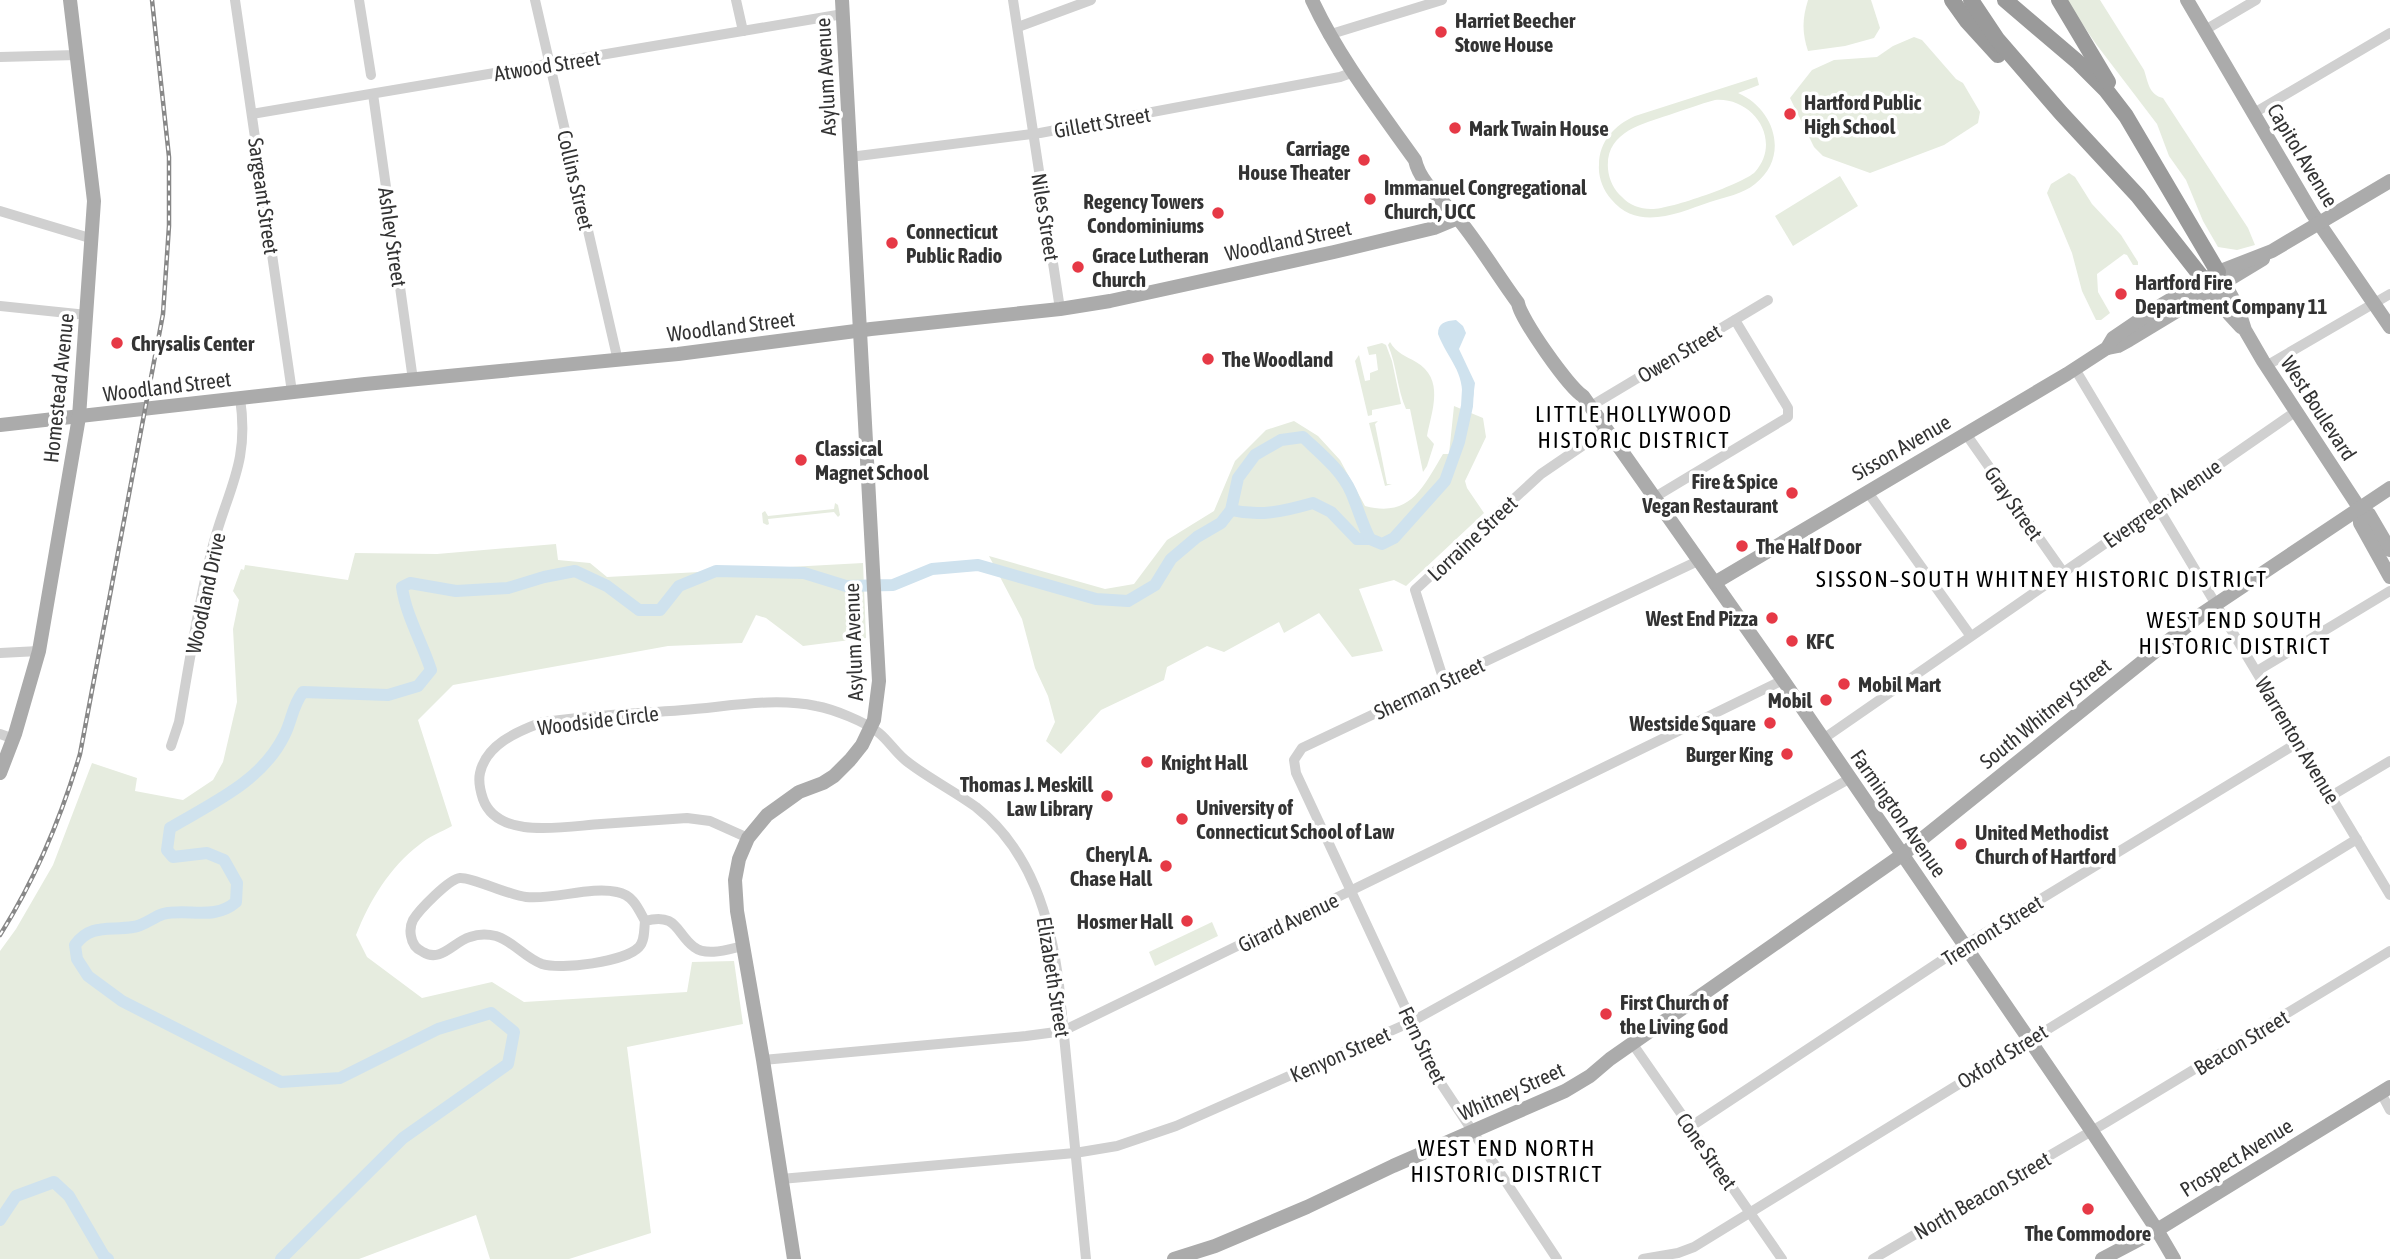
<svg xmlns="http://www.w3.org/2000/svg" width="2390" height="1259" font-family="'Asap Condensed',sans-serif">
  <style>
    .green { fill: #e6ecdf; fill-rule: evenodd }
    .water { fill: #cfe2ee }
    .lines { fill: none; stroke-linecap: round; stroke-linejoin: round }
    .river { stroke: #cfe2ee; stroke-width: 12 }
    .minor { stroke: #d0d0d0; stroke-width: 10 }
    .major { stroke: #ababab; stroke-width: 14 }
    .highway { stroke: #9a9a9a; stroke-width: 16 }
    .rail-casing { stroke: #888; stroke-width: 4.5 }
    .rail { stroke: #fff; stroke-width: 2; stroke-dasharray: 5; stroke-linecap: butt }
    .poi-dot { fill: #e63946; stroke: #fff; stroke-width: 2.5 }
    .labels { text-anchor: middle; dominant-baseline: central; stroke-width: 7; stroke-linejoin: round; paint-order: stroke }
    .poi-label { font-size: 21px; font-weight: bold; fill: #333; stroke: #fff; text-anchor: start }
    .street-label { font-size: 21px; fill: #333; stroke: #fff }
    .neighbourhood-label { font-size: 23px; letter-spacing: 2px; fill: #000; stroke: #fff }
  </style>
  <rect width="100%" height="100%" fill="#fff"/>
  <!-- green -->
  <g class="green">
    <path d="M 1808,0 L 1871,0 L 1880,28 L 1874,38 L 1845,46 L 1808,51 C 1802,33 1802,19 1808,0 Z"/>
    <path d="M 2066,0 L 2100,0 L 2144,70 C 2148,82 2149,95 2163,98 L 2248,228 L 2255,245 L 2237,250 L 2218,247 L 2203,221 L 2186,180 L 2169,156 L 2157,124 L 2096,44 Z"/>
    <path d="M 1914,37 L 1922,40 L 1956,79 L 1963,83 L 1980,112 L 1978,123 L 1944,145 L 1870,173 L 1823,156 L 1814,147 L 1790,98 L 1812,70 L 1834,60 L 1877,57 L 1893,46 Z"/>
    <path d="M 1757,77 L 1759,85 L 1738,93 C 1775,109 1790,157 1755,184 C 1743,194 1725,197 1710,202 C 1678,213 1638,232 1611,199 C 1603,190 1598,177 1599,165 C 1599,141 1615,125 1635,116 ZM 1715,100 C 1753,97 1783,140 1755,172 C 1743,184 1668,210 1651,209 C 1640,209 1629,205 1622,197 C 1614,190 1609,180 1608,169 C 1605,132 1642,124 1669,115 C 1684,110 1700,104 1715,100 Z"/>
    <path d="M 2069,173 L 2075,177 L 2092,204 L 2121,235 L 2138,262 L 2138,265 L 2133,265 L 2127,255 L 2124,254 L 2097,274 L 2098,292 L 2110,313 L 2101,320 L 2096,320 L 2082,291 L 2072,253 L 2047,193 L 2051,184 Z"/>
    <path d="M 1840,176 L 1858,206 L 1793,246 L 1775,216 Z"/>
    <path d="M 1390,342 C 1396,353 1406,356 1416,362 C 1445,379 1432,410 1427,436 L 1434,444 L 1427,466 L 1423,472 L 1410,409 L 1406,409 C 1397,389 1397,366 1388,345 Z"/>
    <path d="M 1382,343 L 1386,345 L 1392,361 L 1401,404 L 1372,410 L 1372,415 L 1368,416 L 1355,361 L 1359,355 L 1365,381 L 1370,380 L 1370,373 L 1378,370 L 1376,354 L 1369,355 L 1367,347 Z"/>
    <path d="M 1454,406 L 1483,418 L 1486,437 L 1465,481 L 1467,488 L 1484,513 L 1406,586 L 1394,580 L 1359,589 L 1383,651 L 1352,657 L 1319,613 L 1284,633 L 1279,622 L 1224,652 L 1207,646 L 1167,667 L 1164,680 L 1101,710 L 1061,754 L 1046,741 L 1055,722 L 1048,696 L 1035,668 L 1022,619 L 989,556 L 1105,589 L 1134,584 L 1167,540 L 1214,511 L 1235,461 L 1266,430 L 1294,421 L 1318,436 L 1340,460 L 1365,506 C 1411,518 1423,487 1443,454 L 1449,454 Z"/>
    <path d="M 1378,421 L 1375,424 L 1387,484 L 1392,484 L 1385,486 L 1369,423 Z"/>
    <path d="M 835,503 L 838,505 L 840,515 L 838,517 L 834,512 L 768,519 L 769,524 L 767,525 L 763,523 L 762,513 L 765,511 L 768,516 L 834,509 Z"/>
    <path d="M 556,544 L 558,560 L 590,563 L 607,577 L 863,563 L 866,638 L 803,646 L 766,618 L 756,615 L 742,643 L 668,646 L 453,685 L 418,720 L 452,826 C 441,832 428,837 419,845 C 390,867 369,901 356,935 L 367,957 L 422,998 L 492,982 L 524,1002 L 687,992 L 692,962 L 734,961 L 743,1024 L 627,1047 L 651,1233 L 569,1259 L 490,1259 L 476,1215 L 359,1259 L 0,1259 L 0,951 L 16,929 L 53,865 L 92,763 L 137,778 L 135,791 L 183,800 L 213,780 L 223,762 L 237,702 L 233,629 L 239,600 L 233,591 L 241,569 L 244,570 L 245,565 L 348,580 L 355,553 L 437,554 Z"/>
    <path d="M 1212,922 L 1218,936 L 1155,966 L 1149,952 Z"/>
  </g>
  <!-- water -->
  <path class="water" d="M 1456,320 L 1463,326 L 1466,333 L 1459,349 L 1475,383 L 1472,406 L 1462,402 C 1465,371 1448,360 1438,334 C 1438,323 1445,321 1456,320 Z"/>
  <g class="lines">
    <!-- river -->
    <g class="river">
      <path d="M 1231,510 C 1260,517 1285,511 1313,503 L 1331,512 L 1357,539 L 1370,539"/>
      <path d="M 0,1220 L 16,1196 L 54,1182 L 69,1196 L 104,1256 L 108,1259"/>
      <path d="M 281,1259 L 403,1138 L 508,1064 L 514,1032 L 491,1013 L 438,1029 L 340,1078 L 281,1082 L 122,1001 L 88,976 L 77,959 L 75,945 C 91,923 110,931 133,927 C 144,926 153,917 163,914 C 188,908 214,921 236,902 L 237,883 L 224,860 L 207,853 L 173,857 L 167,850 L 170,828 C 212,803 261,782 284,736 C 292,721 292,706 303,692 L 388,695 L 418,686 L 431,670 C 422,642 406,616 402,587 L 410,583 L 456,591 L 508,588 L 544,577 L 575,571 L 607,586 L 639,610 L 660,610 L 679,586 L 716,571 L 804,573 L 846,586 L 893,585 L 932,569 L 978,565 L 1096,599 L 1128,601 L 1155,585 L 1171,559 L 1197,537 L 1221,523 L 1231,510 L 1238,478 L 1255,455 L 1281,440 L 1303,437 C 1321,454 1341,470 1351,492 C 1358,508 1362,524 1370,539 L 1382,544 L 1394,538 L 1445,481 L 1459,442 L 1467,406 L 1468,389"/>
    </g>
    <!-- minor -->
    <g class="minor">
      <path d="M 235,0 L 292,392"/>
      <path d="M 359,0 L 371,75"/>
      <path d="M 535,0 L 618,361"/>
      <path d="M 736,0 L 743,31"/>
      <path d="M 1013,0 L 1060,309"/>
      <path d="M 1018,27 L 1091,0"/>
      <path d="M 2205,30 L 2256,0"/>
      <path d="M 1328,35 L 1442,0"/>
      <path d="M 0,57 L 77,55"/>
      <path d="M 373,94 L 413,380"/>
      <path d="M 2254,113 L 2390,33"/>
      <path d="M 252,114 L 843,14"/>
      <path d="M 850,157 L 1040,133 L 1340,77 L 1351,73"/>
      <path d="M 0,211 L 93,239"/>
      <path d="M 0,306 L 87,315"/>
      <path d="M 2266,366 L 2390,294"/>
      <path d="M 2075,369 L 2390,895"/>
      <path d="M 1591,406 L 1768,300"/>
      <path d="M 1966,434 L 2063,572"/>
      <path d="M 1867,491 L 1970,635"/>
      <path d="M 1655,497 L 1788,417 L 1788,408 L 1735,320"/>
      <path d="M 0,653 L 39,651"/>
      <path d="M 2257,671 L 2390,591"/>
      <path d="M 1444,681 L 1415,590 L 1541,474 L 1607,429"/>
      <path d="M 0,734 L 14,739"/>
      <path d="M 1823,739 L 2295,412"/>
      <path d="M 171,746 L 179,722 C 189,664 198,605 212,549 C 227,490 250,464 240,398"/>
      <path d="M 2331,796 L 2390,761"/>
      <path d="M 748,838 L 710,821 L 687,818 C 658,820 629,822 601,824 C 567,826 498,841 483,799 C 480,790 478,782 480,773 C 486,745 516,732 540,723 C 586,715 635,714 683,710 C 726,707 773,697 816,706 C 833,709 866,722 879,733 C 890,742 897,755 909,763 C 930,779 954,791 976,807 C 1031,850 1051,919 1059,985 L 1086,1259"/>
      <path d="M 645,921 C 644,929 645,941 639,947 C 625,962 561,970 542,964 C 525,958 513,941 496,936 C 488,934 478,934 470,937 C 453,942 441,963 423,952 C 416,949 412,943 411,936 C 410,931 411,924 413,920 C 419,910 449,879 460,878 C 472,877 508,895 526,897 C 555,900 590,886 617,892 C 633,895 638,908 645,921 C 678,912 676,934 694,947 C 707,957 729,949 743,946"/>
      <path d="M 1632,1043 L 1782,1259"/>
      <path d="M 763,1060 L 1026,1036 L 1056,1032 L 1069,1028 L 1783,680"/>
      <path d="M 2381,1093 L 2390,1110"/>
      <path d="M 1690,1127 L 1965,945 L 2299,742"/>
      <path d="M 781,1179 L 1075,1153 L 1117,1146 L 1176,1126 L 1411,1022 L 1849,779"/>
      <path d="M 1557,1259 L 1440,1082 L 1296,773 L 1294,760 L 1302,748 L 1700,560"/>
      <path d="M 1643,1259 L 1678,1253 L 1694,1247 L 2357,839"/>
      <path d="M 1873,1259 L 2107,1122 L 2390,951"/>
    </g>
    <!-- major -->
    <g class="major">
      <path d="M 1312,0 C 1339,58 1378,108 1415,160 C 1420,184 1446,203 1460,221 C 1481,247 1498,276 1518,303 C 1520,318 1569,388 1583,396 L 1783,680 L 2089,1127 L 2157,1230 L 2174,1259"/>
      <path d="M 2187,0 L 2312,213 L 2390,327"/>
      <path d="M 2218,272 L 2238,308 L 2245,330 L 2263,361 L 2360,509 L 2369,514 L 2390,550"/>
      <path d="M 2208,285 L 2229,314 L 2241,327"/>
      <path d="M 2108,348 L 2118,346 L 2129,340 L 2263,259"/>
      <path d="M 0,425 L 365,384 L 678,354 L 871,329 L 1060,309 L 1110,301 L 1334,252 L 1434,228 L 1458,218"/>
      <path d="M 2360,509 L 2360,523 L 2390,577"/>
      <path d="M 1716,582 L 2067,374 L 2107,348 L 2113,338 L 2163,304 L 2218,272 L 2272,251 L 2390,181"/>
      <path d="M 0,773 L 15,734 L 39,651 L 79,417 L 94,201 L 70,0"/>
      <path d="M 794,1259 L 763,1060 L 737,911 L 735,880 L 739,859 L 748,838 L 767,815 L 799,792 L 823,783 L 834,776 L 850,760 L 862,745 L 874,720 L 879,681 L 842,0"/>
      <path d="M 1174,1259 L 1215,1246 L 1307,1207 L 1393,1166 L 1565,1091 L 1590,1076 L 1610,1059 L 1902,855 L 2203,613 L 2390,488"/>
      <path d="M 2102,1259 L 2157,1230 L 2390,1087"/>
    </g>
    <!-- highway -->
    <g class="highway">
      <path d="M 1952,0 L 1967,21 L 1998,55"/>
      <path d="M 1971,0 L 1997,39 L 2061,113 L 2138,196 L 2204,280"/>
      <path d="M 2005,0 L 2079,63 L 2106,90 L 2126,116 L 2218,272"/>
      <path d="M 2059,0 L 2108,82"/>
    </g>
    <defs>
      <path id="rail" d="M 0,935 C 36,878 61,818 80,754 L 163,314 L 169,226 L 169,157 L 152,0"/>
    </defs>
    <!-- rail casing -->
    <use href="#rail" class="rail-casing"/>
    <!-- rail -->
    <use href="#rail" class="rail"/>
  </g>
  <!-- markers -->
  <g class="poi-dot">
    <circle cx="1441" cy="32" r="7"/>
    <circle cx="1790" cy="114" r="7"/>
    <circle cx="1455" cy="128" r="7"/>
    <circle cx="1364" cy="160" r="7"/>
    <circle cx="1370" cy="199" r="7"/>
    <circle cx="1218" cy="213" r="7"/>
    <circle cx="892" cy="243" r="7"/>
    <circle cx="1078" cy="267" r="7"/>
    <circle cx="2121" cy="294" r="7"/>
    <circle cx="117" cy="343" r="7"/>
    <circle cx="1208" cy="359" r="7"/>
    <circle cx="801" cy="460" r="7"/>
    <circle cx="1792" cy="493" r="7"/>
    <circle cx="1742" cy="546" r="7"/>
    <circle cx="1772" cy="618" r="7"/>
    <circle cx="1792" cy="641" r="7"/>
    <circle cx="1844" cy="684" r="7"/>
    <circle cx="1826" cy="700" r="7"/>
    <circle cx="1770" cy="723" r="7"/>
    <circle cx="1787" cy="754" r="7"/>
    <circle cx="1147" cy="762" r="7"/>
    <circle cx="1107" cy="796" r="7"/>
    <circle cx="1182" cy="819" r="7"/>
    <circle cx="1961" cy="844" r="7"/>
    <circle cx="1166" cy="866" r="7"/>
    <circle cx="1187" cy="921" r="7"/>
    <circle cx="1606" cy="1014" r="7"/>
    <circle cx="2088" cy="1209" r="7"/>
  </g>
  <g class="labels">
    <!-- poi labels -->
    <g class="poi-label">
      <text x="1455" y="20">Harriet Beecher<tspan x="1455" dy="24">Stowe House</tspan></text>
      <text x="1804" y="102">Hartford Public<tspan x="1804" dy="24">High School</tspan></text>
      <text x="1469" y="128">Mark Twain House</text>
      <text x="1350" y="148" text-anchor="end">Carriage<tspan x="1350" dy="24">House Theater</tspan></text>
      <text x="1384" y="187">Immanuel Congregational<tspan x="1384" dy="24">Church, UCC</tspan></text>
      <text x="1204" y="201" text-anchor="end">Regency Towers<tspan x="1204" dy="24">Condominiums</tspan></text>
      <text x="906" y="231">Connecticut<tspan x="906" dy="24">Public Radio</tspan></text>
      <text x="1092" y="255">Grace Lutheran<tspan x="1092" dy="24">Church</tspan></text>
      <text x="2135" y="282">Hartford Fire<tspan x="2135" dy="24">Department Company 11</tspan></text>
      <text x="131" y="343">Chrysalis Center</text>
      <text x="1222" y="359">The Woodland</text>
      <text x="815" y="448">Classical<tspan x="815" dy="24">Magnet School</tspan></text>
      <text x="1778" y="481" text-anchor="end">Fire &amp; Spice<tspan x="1778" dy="24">Vegan Restaurant</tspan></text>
      <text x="1756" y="546">The Half Door</text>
      <text x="1758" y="618" text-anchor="end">West End Pizza</text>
      <text x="1806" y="641">KFC</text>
      <text x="1858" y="684">Mobil Mart</text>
      <text x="1812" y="700" text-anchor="end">Mobil</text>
      <text x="1756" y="723" text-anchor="end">Westside Square</text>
      <text x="1773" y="754" text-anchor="end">Burger King</text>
      <text x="1161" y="762">Knight Hall</text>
      <text x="1093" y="784" text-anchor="end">Thomas J. Meskill<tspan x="1093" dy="24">Law Library</tspan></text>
      <text x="1196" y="807">University of<tspan x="1196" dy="24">Connecticut School of Law</tspan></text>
      <text x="1975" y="832">United Methodist<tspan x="1975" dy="24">Church of Hartford</tspan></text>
      <text x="1152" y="854" text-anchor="end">Cheryl A.<tspan x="1152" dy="24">Chase Hall</tspan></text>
      <text x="1173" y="921" text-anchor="end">Hosmer Hall</text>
      <text x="1620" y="1002">First Church of<tspan x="1620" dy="24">the Living God</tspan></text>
      <text x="2088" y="1233" text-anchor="middle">The Commodore</text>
    </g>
    <!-- street labels -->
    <g class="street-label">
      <text transform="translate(547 65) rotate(-9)">Atwood Street</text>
      <text transform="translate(825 77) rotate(-93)">Asylum Avenue</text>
      <text transform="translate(1102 122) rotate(-10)">Gillett Street</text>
      <text transform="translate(2303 155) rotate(59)">Capitol Avenue</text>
      <text transform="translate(576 180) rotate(77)">Collins Street</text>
      <text transform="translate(264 196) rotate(82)">Sargeant Street</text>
      <text transform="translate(1046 217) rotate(81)">Niles Street</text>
      <text transform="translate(393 237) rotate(82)">Ashley Street</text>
      <text transform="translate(1288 240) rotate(-12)">Woodland Street</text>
      <text transform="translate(731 326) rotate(-7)">Woodland Street</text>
      <text transform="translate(1679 353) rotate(-31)">Owen Street</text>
      <text transform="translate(167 386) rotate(-7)">Woodland Street</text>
      <text transform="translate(58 388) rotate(-84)">Homestead Avenue</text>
      <text transform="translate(2319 408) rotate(57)">West Boulevard</text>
      <text transform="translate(1901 447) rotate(-30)">Sisson Avenue</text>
      <text transform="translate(2014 503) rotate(55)">Gray Street</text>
      <text transform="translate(2162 503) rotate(-35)">Evergreen Avenue</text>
      <text transform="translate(1472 538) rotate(-43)">Lorraine Street</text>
      <text transform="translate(205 593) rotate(-78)">Woodland Drive</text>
      <text transform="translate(853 642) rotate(-92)">Asylum Avenue</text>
      <text transform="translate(1429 688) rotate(-25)">Sherman Street</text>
      <text transform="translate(2045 713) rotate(-39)">South Whitney Street</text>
      <text transform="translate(598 720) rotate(-7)">Woodside Circle</text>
      <text transform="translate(2298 740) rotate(59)">Warrenton Avenue</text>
      <text transform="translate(1899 813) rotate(55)">Farmington Avenue</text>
      <text transform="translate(1288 922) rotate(-26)">Girard Avenue</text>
      <text transform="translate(1992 930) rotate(-32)">Tremont Street</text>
      <text transform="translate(1054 977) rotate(81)">Elizabeth Street</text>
      <text transform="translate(2241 1042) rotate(-31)">Beacon Street</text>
      <text transform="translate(1423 1045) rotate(64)">Fern Street</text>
      <text transform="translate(1340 1054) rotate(-24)">Kenyon Street</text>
      <text transform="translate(2002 1056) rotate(-32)">Oxford Street</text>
      <text transform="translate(1511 1091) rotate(-24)">Whitney Street</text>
      <text transform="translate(1707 1151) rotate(55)">Cone Street</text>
      <text transform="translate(2236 1157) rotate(-32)">Prospect Avenue</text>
      <text transform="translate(1982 1195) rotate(-30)">North Beacon Street</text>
    </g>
    <!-- neighbourhood labels -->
    <g class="neighbourhood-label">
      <text x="1634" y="414">LITTLE HOLLYWOOD<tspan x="1634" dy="26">HISTORIC DISTRICT</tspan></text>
      <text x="2042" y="579">SISSON–SOUTH WHITNEY HISTORIC DISTRICT</text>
      <text x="2235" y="620">WEST END SOUTH<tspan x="2235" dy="26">HISTORIC DISTRICT</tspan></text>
      <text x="1507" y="1148">WEST END NORTH<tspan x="1507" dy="26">HISTORIC DISTRICT</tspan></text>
    </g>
  </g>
</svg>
